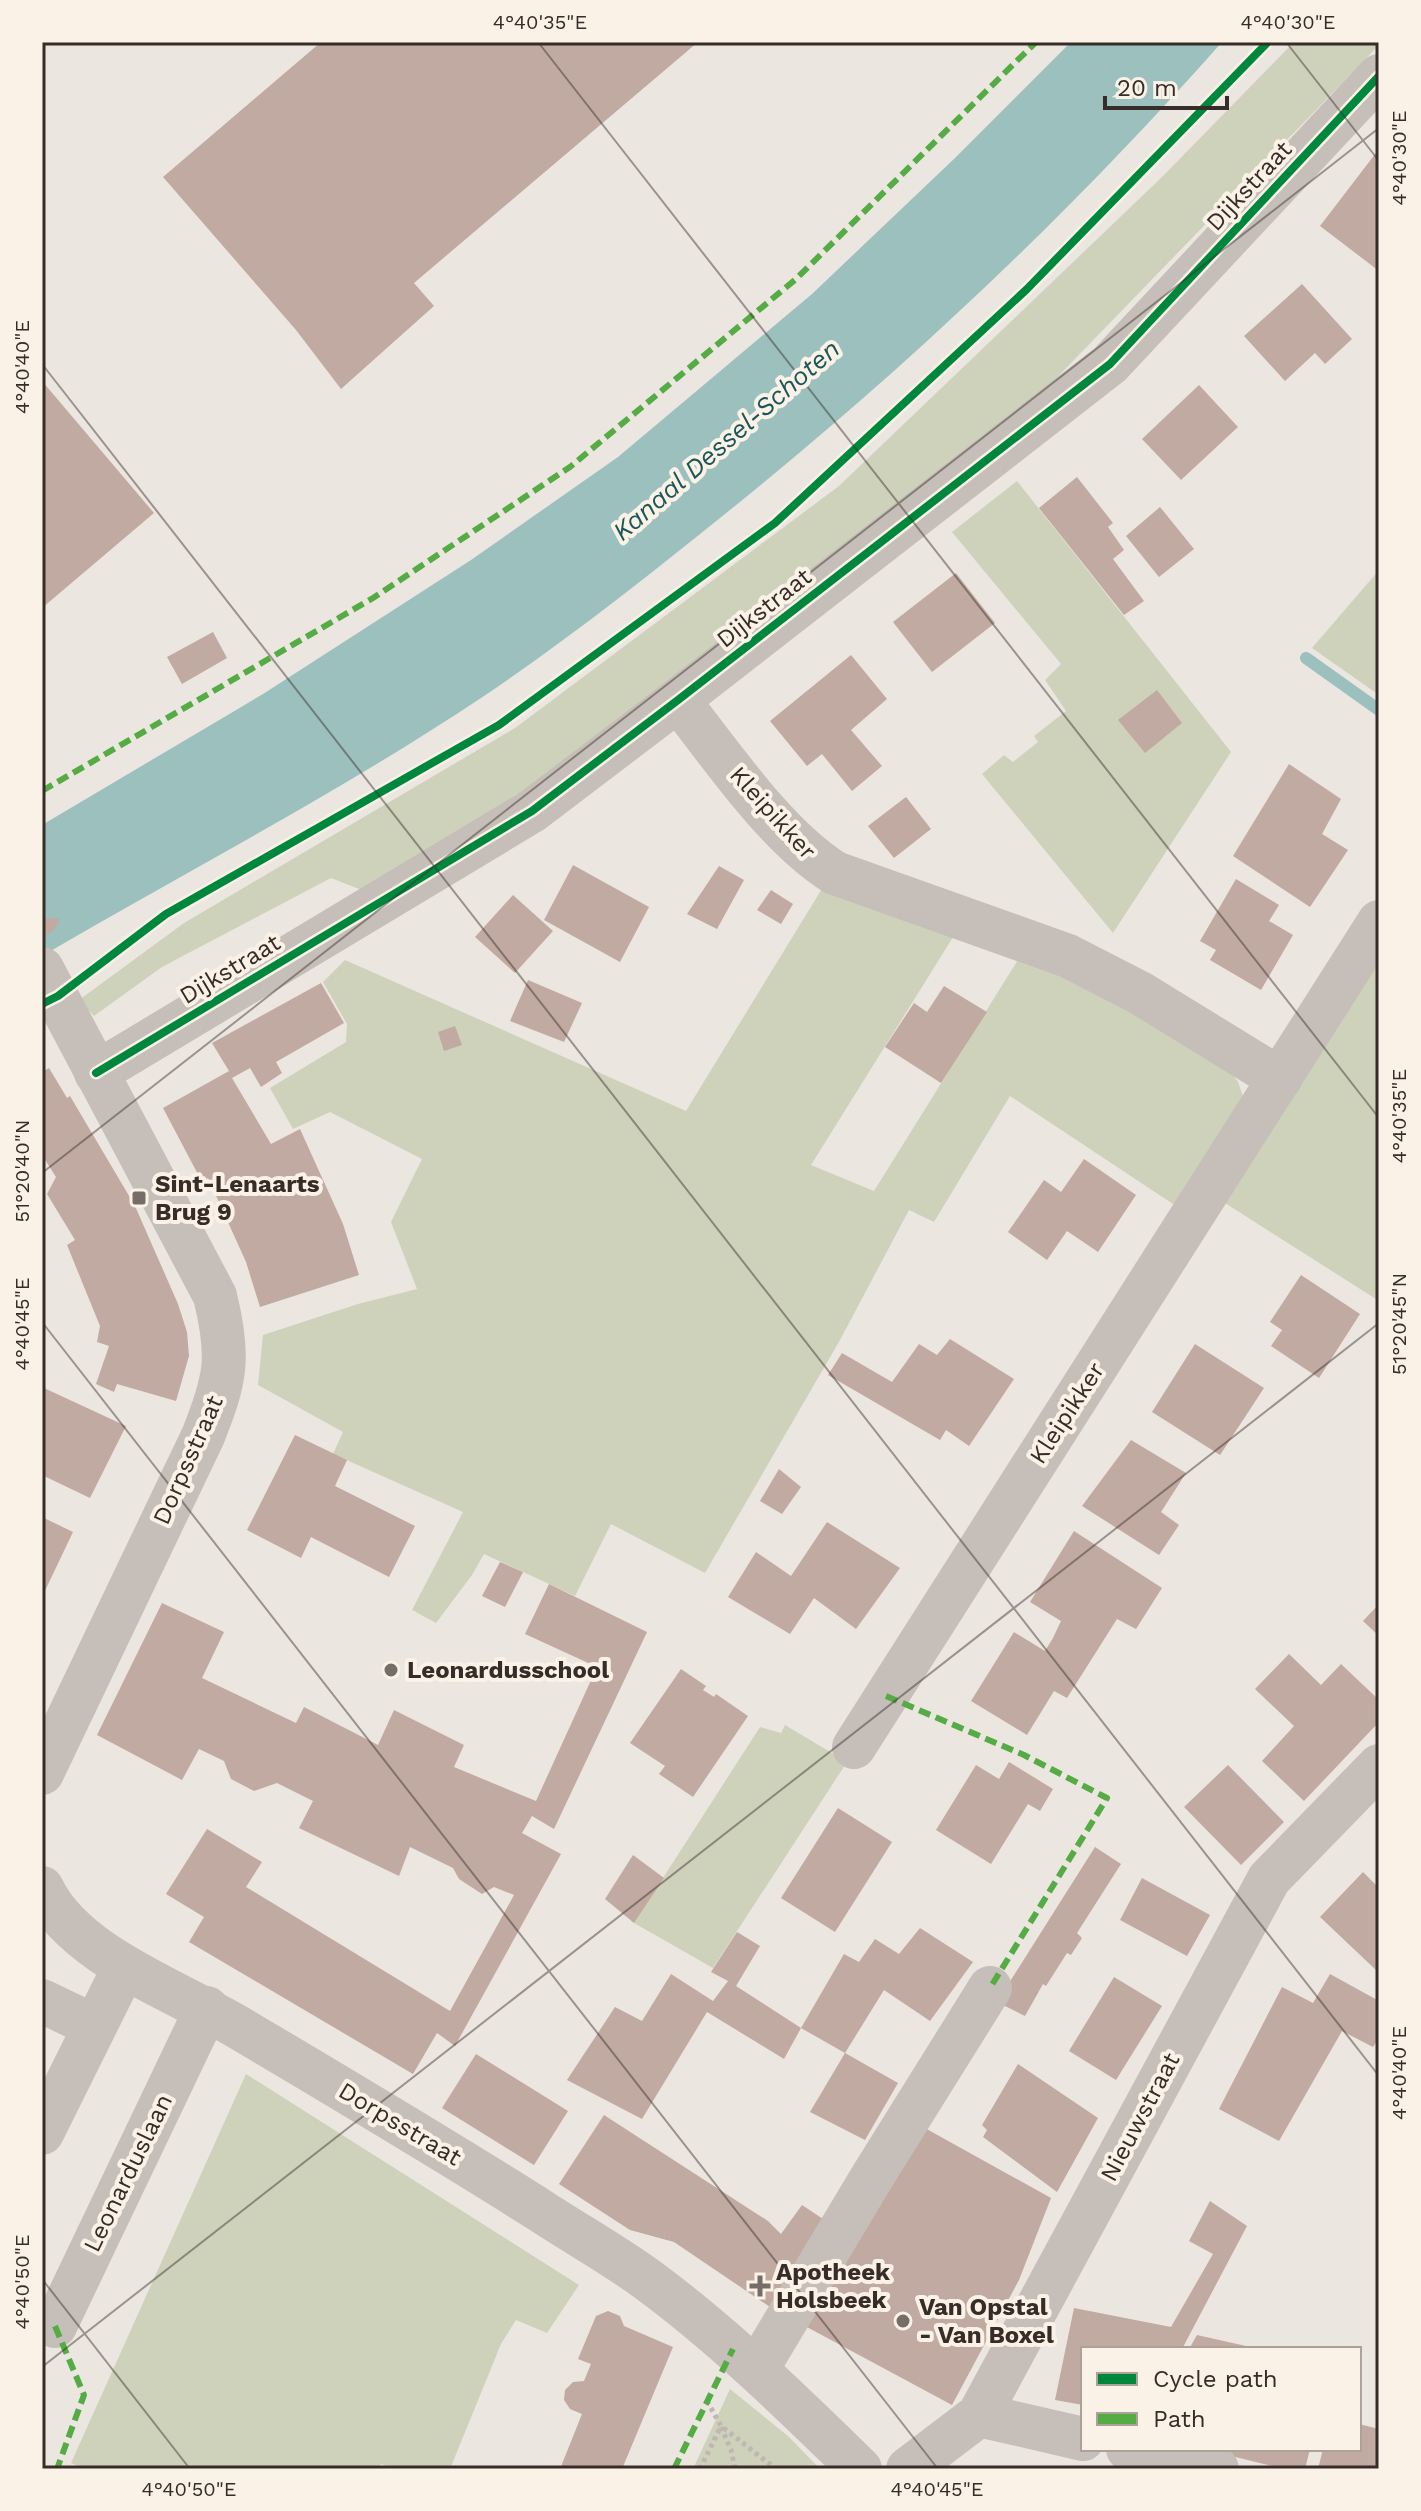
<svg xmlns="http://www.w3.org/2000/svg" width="1421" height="2511" font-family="'Work Sans',sans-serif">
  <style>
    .green { fill: #ced2ba }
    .water { fill: #9cc0be }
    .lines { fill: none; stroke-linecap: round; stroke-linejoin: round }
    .stream { stroke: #9cc0be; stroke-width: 12 }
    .building { fill: #c1aaa1 }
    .path { stroke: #bfb7b1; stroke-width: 5; stroke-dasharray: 4 4; stroke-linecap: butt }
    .minor { stroke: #c6bfb9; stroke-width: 44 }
    .quiet { stroke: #55ab44; stroke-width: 6; stroke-dasharray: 12 6; stroke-linecap: butt }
    .cycleway-casing { stroke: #faf1e7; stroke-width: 13 }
    .cycleway { stroke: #00873e; stroke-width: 8 }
    .ticks { fill: none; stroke: #372c27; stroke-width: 2; stroke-opacity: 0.45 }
    .poi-dot { fill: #766d68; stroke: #faf1e7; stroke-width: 3 }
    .labels { text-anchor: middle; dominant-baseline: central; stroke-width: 8; stroke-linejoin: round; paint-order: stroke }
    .street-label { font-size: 24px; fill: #372c27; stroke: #faf1e7 }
    .poi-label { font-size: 24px; font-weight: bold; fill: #372c27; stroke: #faf1e7; text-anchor: start }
    .water-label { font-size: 26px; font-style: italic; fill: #1c5659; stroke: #faf1e7 }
    .neatline { fill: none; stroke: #372c27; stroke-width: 3 }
    .ticks-label { font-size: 20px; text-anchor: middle; fill: #372c27 }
  </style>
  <rect width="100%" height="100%" fill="#ece6e0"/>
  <!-- green -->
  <g class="green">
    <path d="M 1294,42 L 1379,42 L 1379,45 L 1043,392 L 526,794 L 364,891 L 331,878 L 162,967 L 94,1016 L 79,1000 L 184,923 L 515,728 L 839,486 L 1162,177 Z"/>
    <path d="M 1017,481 L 1231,752 L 1113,933 L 982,774 L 1004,755 L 1013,762 L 1038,742 L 1034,736 L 1066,711 L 1045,680 L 1061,664 L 952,532 Z"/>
    <path d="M 1379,570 L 1379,695 L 1312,648 Z"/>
    <path d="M 823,887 L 955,934 L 811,1165 L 874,1191 L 1021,955 L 1059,966 L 1230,1070 L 1238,1082 L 1244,1099 L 1179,1208 L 1010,1096 L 934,1222 L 909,1210 L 840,1340 L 705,1573 L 611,1524 L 575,1596 L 484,1554 L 472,1575 L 436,1623 L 412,1610 L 463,1512 L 333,1454 L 343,1432 L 258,1385 L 263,1335 L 358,1304 L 417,1289 L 391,1222 L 422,1159 L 330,1112 L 293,1129 L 270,1088 L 346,1042 L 347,1024 L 323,982 L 345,960 L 686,1111 Z"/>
    <path d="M 1379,955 L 1379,1301 L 1225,1203 Z"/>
    <path d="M 785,1725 L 847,1762 L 713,1968 L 634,1923 L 760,1727 L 781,1733 Z"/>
    <path d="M 246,2074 L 579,2285 L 547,2333 L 516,2320 L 501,2344 L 450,2469 L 394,2469 L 381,2464 L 378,2469 L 85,2469 L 71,2463 Z"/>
    <path d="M 730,2389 L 788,2436 L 820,2469 L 693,2469 Z"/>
  </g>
  <!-- water -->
  <path class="water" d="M 1071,42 L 1222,42 C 1070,214 903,371 725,514 C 647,577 567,640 484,696 C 342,791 189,870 42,956 L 42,825 L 263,694 L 471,560 L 618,457 L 812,294 L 955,158 Z"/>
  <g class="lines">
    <!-- stream -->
    <path class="stream" d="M 1306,658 L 1379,710"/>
  </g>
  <!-- building -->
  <g class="building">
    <path d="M 321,42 L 698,42 L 414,283 L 434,306 L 341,389 L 296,330 L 163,177 Z"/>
    <path d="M 1379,149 L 1379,271 L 1320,226 Z"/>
    <path d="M 1302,284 L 1352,339 L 1325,364 L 1315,353 L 1285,381 L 1244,336 Z"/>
    <path d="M 42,381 L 154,513 L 42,608 Z"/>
    <path d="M 1199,385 L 1238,427 L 1181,480 L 1142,439 Z"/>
    <path d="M 1077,477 L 1113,523 L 1108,527 L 1124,550 L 1113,559 L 1144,601 L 1124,615 L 1039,508 Z"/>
    <path d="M 1160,507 L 1194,549 L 1159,577 L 1126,536 Z"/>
    <path d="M 956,573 L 995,623 L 932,672 L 893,622 Z"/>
    <path d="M 213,632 L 227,658 L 182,684 L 167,657 Z"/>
    <path d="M 851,655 L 887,699 L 851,730 L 882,766 L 852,791 L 822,754 L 807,766 L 770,721 Z"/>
    <path d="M 1157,690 L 1182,723 L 1145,753 L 1118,720 Z"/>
    <path d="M 1289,764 L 1341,799 L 1322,834 L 1348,850 L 1310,907 L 1233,856 Z"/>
    <path d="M 906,797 L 931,829 L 894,858 L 868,826 Z"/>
    <path d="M 573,865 L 649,907 L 620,962 L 544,920 Z"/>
    <path d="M 719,866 L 744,880 L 717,929 L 687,914 Z"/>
    <path d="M 1236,879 L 1279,905 L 1269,921 L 1293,935 L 1261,990 L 1210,960 L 1216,950 L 1200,941 Z"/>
    <path d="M 771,890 L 793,904 L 781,924 L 757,910 Z"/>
    <path d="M 513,895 L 553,931 L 515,973 L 475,937 Z"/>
    <path d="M 48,918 L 60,919 L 54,930 L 42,938 L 42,921 Z"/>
    <path d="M 528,980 L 582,1003 L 564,1042 L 510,1021 Z"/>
    <path d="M 321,983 L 344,1023 L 276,1062 L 282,1073 L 261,1087 L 250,1068 L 232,1078 L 271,1144 L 300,1129 L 343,1224 L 359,1275 L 260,1307 L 246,1262 L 208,1178 L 202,1182 L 163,1108 L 229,1071 L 212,1043 Z"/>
    <path d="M 944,986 L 987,1012 L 941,1083 L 885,1047 L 914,1003 L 927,1012 Z"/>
    <path d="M 455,1026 L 462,1045 L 444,1051 L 438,1032 Z"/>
    <path d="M 49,1068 L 67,1098 L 70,1096 L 135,1206 L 178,1304 L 187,1332 L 189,1356 L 176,1401 L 117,1384 L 114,1392 L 96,1384 L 109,1346 L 97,1342 L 100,1326 L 67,1245 L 75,1240 L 47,1194 L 56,1177 L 42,1155 L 42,1072 Z"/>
    <path d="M 1084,1159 L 1136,1195 L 1098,1252 L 1067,1231 L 1047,1260 L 1008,1232 L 1044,1180 L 1061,1192 Z"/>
    <path d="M 1301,1275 L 1360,1314 L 1319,1378 L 1271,1346 L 1282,1330 L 1270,1322 Z"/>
    <path d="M 950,1339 L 1014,1379 L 969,1446 L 946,1430 L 940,1440 L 828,1375 L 842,1353 L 892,1382 L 919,1344 L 937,1355 Z"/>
    <path d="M 1195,1344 L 1264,1388 L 1220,1455 L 1152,1412 Z"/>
    <path d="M 44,1388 L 126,1426 L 90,1498 L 42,1475 L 42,1392 Z"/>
    <path d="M 295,1435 L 347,1460 L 335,1486 L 415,1526 L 389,1577 L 311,1537 L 301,1558 L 247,1530 Z"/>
    <path d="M 1131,1440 L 1186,1473 L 1161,1512 L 1179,1525 L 1159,1555 L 1082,1506 Z"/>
    <path d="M 779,1469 L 801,1487 L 782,1514 L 760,1501 Z"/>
    <path d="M 42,1517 L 73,1532 L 42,1597 Z"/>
    <path d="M 827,1522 L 900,1568 L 856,1629 L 814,1598 L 790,1634 L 728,1597 L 756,1552 L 791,1576 Z"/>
    <path d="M 1074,1531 L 1162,1588 L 1136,1629 L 1117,1619 L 1067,1698 L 1054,1691 L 1027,1735 L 971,1701 L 1014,1632 L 1045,1651 L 1053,1638 L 1061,1621 L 1030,1602 Z"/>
    <path d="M 500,1562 L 523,1572 L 505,1607 L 482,1596 Z"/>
    <path d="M 549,1584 L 647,1632 L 554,1829 L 532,1816 L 522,1833 L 561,1854 L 455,2046 L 437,2033 L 413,2074 L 189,1942 L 204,1917 L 166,1894 L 207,1829 L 262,1862 L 246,1887 L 450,2011 L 514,1895 L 494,1887 L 482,1894 L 459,1879 L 453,1868 L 410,1847 L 399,1876 L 299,1828 L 313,1801 L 277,1783 L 254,1791 L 231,1779 L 224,1761 L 199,1749 L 182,1780 L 97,1735 L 162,1603 L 224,1632 L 202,1678 L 296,1723 L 304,1707 L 378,1745 L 394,1710 L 464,1745 L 454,1767 L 536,1801 L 597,1667 L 525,1634 Z"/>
    <path d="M 1379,1604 L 1379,1636 L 1363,1621 Z"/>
    <path d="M 1289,1654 L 1321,1685 L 1341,1664 L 1379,1700 L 1379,1722 L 1304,1801 L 1262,1761 L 1294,1726 L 1255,1689 Z"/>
    <path d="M 681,1669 L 706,1686 L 703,1690 L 714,1697 L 716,1694 L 748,1716 L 693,1797 L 659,1774 L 665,1766 L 630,1743 Z"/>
    <path d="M 1009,1762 L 1053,1789 L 1040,1811 L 1028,1804 L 991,1864 L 936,1830 L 976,1765 L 999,1779 Z"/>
    <path d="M 1228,1765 L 1284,1822 L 1241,1865 L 1184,1807 Z"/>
    <path d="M 838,1808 L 892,1842 L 835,1932 L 781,1898 Z"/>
    <path d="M 1095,1847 L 1121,1864 L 1077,1933 L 1082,1938 L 1071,1955 L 1067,1953 L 1046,1986 L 1043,1984 L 1025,2016 L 997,2002 Z"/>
    <path d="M 633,1855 L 664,1878 L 634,1923 L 605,1899 Z"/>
    <path d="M 1363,1872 L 1379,1888 L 1377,1971 L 1320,1917 Z"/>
    <path d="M 1142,1878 L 1210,1915 L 1187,1956 L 1120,1920 Z"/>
    <path d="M 920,1928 L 973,1962 L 930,2021 L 884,1990 L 845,2053 L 801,2028 L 844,1954 L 859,1962 L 875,1939 L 899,1954 Z"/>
    <path d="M 737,1932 L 760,1946 L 736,1986 L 801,2028 L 784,2059 L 707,2012 L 642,2119 L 567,2080 L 615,2007 L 642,2021 L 671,1974 L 713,2001 L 728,1981 L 711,1972 Z"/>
    <path d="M 1330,1974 L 1379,2001 L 1379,2038 L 1373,2047 L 1342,2031 L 1279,2141 L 1219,2109 L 1282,1987 L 1313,2003 Z"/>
    <path d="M 1114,1977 L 1162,2006 L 1116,2080 L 1069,2051 Z"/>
    <path d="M 845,2053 L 898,2083 L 865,2140 L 810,2112 Z"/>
    <path d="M 476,2054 L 568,2111 L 534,2165 L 442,2108 Z"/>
    <path d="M 1018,2064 L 1098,2118 L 1057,2192 L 983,2137 L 987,2130 L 982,2125 Z"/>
    <path d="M 604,2115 L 768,2221 L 781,2234 L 802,2205 L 829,2223 L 773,2309 L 674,2242 L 630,2230 L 559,2184 Z"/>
    <path d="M 914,2122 L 1051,2198 L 1019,2280 L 952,2405 L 805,2326 Z"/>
    <path d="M 1210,2201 L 1247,2226 L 1182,2349 L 1083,2349 L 1083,2405 L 1055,2400 L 1074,2308 L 1171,2327 L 1213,2254 L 1189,2241 Z"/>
    <path d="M 608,2311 L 620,2316 L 624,2326 L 673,2347 L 622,2469 L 560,2469 L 582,2414 L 570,2409 L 564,2400 L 565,2390 L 573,2382 L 584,2381 L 591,2364 L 578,2359 L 596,2316 Z"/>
    <path d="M 1197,2335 L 1255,2348 L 1255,2349 L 1189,2349 Z"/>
    <path d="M 1359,2424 L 1379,2429 L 1378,2469 L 1318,2469 L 1323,2449 L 1359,2449 Z"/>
    <path d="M 1221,2449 L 1310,2449 L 1305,2469 L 1284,2469 L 1219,2453 Z"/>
  </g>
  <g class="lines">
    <!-- path -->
    <g class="path">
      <path d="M 707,2401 L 721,2426 L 776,2469"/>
      <path d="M 721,2427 L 731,2450 L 735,2469"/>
      <path d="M 700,2469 L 721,2426"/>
    </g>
    <!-- minor -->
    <g class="minor">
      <path d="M 678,700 C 722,756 776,836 835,873 L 1068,956 L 1140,993 L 1280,1079"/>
      <path d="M 42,969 L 215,1296 C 230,1357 226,1379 203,1436 L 42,1773"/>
      <path d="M 96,1073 L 532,811 L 678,700 L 1110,364 L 1379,76"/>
      <path d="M 854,1747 L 1379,922"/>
      <path d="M 42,1888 C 74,1956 180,1992 241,2029 C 342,2089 442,2148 541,2211 C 576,2234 614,2255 648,2280 C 724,2336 792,2403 860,2469"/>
      <path d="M 42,2001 L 94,2026"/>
      <path d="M 42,2133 L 124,1968"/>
      <path d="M 42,2320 L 55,2326 L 207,2008"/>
      <path d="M 757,2369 L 872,2177 L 990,1988"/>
      <path d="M 979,2415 L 1083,2439"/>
      <path d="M 1128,2449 L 1217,2469"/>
      <path d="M 908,2469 L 979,2415 L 1269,1879 L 1379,1766"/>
    </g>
    <!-- quiet -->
    <g class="quiet">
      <path d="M 42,791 L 373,598 L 570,467 L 796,279 L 1036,42"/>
      <path d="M 886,1696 L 1024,1755 L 1107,1798 L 990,1988"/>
      <path d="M 55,2326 L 84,2395 L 57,2469"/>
      <path d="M 674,2469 L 733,2349"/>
    </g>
    <defs>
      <g id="cycleway">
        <path d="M 42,1004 L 58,996 L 166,914 L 499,725 L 775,523 L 1027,289 L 1268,42"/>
        <path d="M 96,1073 L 532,811 L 678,700 L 1110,364 L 1379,76"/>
      </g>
    </defs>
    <!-- cycleway casing -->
    <use href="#cycleway" class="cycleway-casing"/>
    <!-- cycleway -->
    <use href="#cycleway" class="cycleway"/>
  </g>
  <!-- ticks -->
  <path class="ticks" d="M 538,42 L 1379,1118M 1286,42 L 1379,161M 42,364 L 1379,2076M 42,1173 L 1379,128M 42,1322 L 938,2469M 42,2279 L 190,2469M 42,2367 L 1379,1323"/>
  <!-- markers -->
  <g class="poi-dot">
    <rect x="131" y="1190" width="16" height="16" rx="4"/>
    <circle cx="391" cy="1670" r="8"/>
    <path d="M756 2274h8v8h8v8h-8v8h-8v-8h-8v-8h8z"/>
    <circle cx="903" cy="2321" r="8"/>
  </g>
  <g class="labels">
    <!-- street labels -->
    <g class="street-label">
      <text transform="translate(1249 186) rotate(-47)">Dijkstraat</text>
      <text transform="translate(764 608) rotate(-38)">Dijkstraat</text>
      <text transform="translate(773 813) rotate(48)">Kleipikker</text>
      <text transform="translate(230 969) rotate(-31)">Dijkstraat</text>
      <text transform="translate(1067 1413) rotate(-57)">Kleipikker</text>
      <text transform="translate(188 1460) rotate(-66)">Dorpsstraat</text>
      <text transform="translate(1140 2117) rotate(-62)">Nieuwstraat</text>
      <text transform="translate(400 2124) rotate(31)">Dorpsstraat</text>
      <text transform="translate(128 2173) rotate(-64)">Leonarduslaan</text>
    </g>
    <!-- poi labels -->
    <g class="poi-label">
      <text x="155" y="1184">Sint-Lenaarts<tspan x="155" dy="28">Brug 9</tspan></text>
      <text x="407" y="1670">Leonardusschool</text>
      <text x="776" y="2272">Apotheek<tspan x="776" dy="28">Holsbeek</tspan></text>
      <text x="919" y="2307">Van Opstal<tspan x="919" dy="28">- Van Boxel</tspan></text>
    </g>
    <!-- water labels -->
    <g class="water-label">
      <text transform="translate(726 440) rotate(-41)">Kanaal Dessel-Schoten</text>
    </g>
  </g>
  <!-- border -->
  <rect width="1421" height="2511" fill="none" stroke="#faf1e7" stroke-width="88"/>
  <!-- legend -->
  <rect x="1081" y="2347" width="280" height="104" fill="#faf1e7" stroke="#aca29a" stroke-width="2"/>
  <rect x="1097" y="2373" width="40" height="12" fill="#00873e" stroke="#aca29a" stroke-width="2"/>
  <text x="1153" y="2387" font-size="24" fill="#372c27">Cycle path</text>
  <rect x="1097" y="2413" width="40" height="12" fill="#55ab44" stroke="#aca29a" stroke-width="2"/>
  <text x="1153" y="2427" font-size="24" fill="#372c27">Path</text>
  <!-- scale -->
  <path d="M1105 96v12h122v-12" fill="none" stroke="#372c27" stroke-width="4"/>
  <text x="1117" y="96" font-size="24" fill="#372c27" stroke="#faf1e7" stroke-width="6" paint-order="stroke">20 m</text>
  <rect x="44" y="44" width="1333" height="2423" class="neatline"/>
  <g class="ticks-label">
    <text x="540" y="29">4°40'35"E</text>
    <text x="1288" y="29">4°40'30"E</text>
    <text transform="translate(1399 158) rotate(-90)" y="7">4°40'30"E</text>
    <text transform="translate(22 367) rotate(-90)" y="7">4°40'40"E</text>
    <text transform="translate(1399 1116) rotate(-90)" y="7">4°40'35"E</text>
    <text transform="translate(22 1171) rotate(-90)" y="7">51°20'40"N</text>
    <text transform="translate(1399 1324) rotate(-90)" y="7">51°20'45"N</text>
    <text transform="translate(22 1324) rotate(-90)" y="7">4°40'45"E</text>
    <text transform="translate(1399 2073) rotate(-90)" y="7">4°40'40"E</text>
    <text transform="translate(22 2282) rotate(-90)" y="7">4°40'50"E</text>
    <text x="189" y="2496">4°40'50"E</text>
    <text x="937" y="2496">4°40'45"E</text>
  </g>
</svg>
